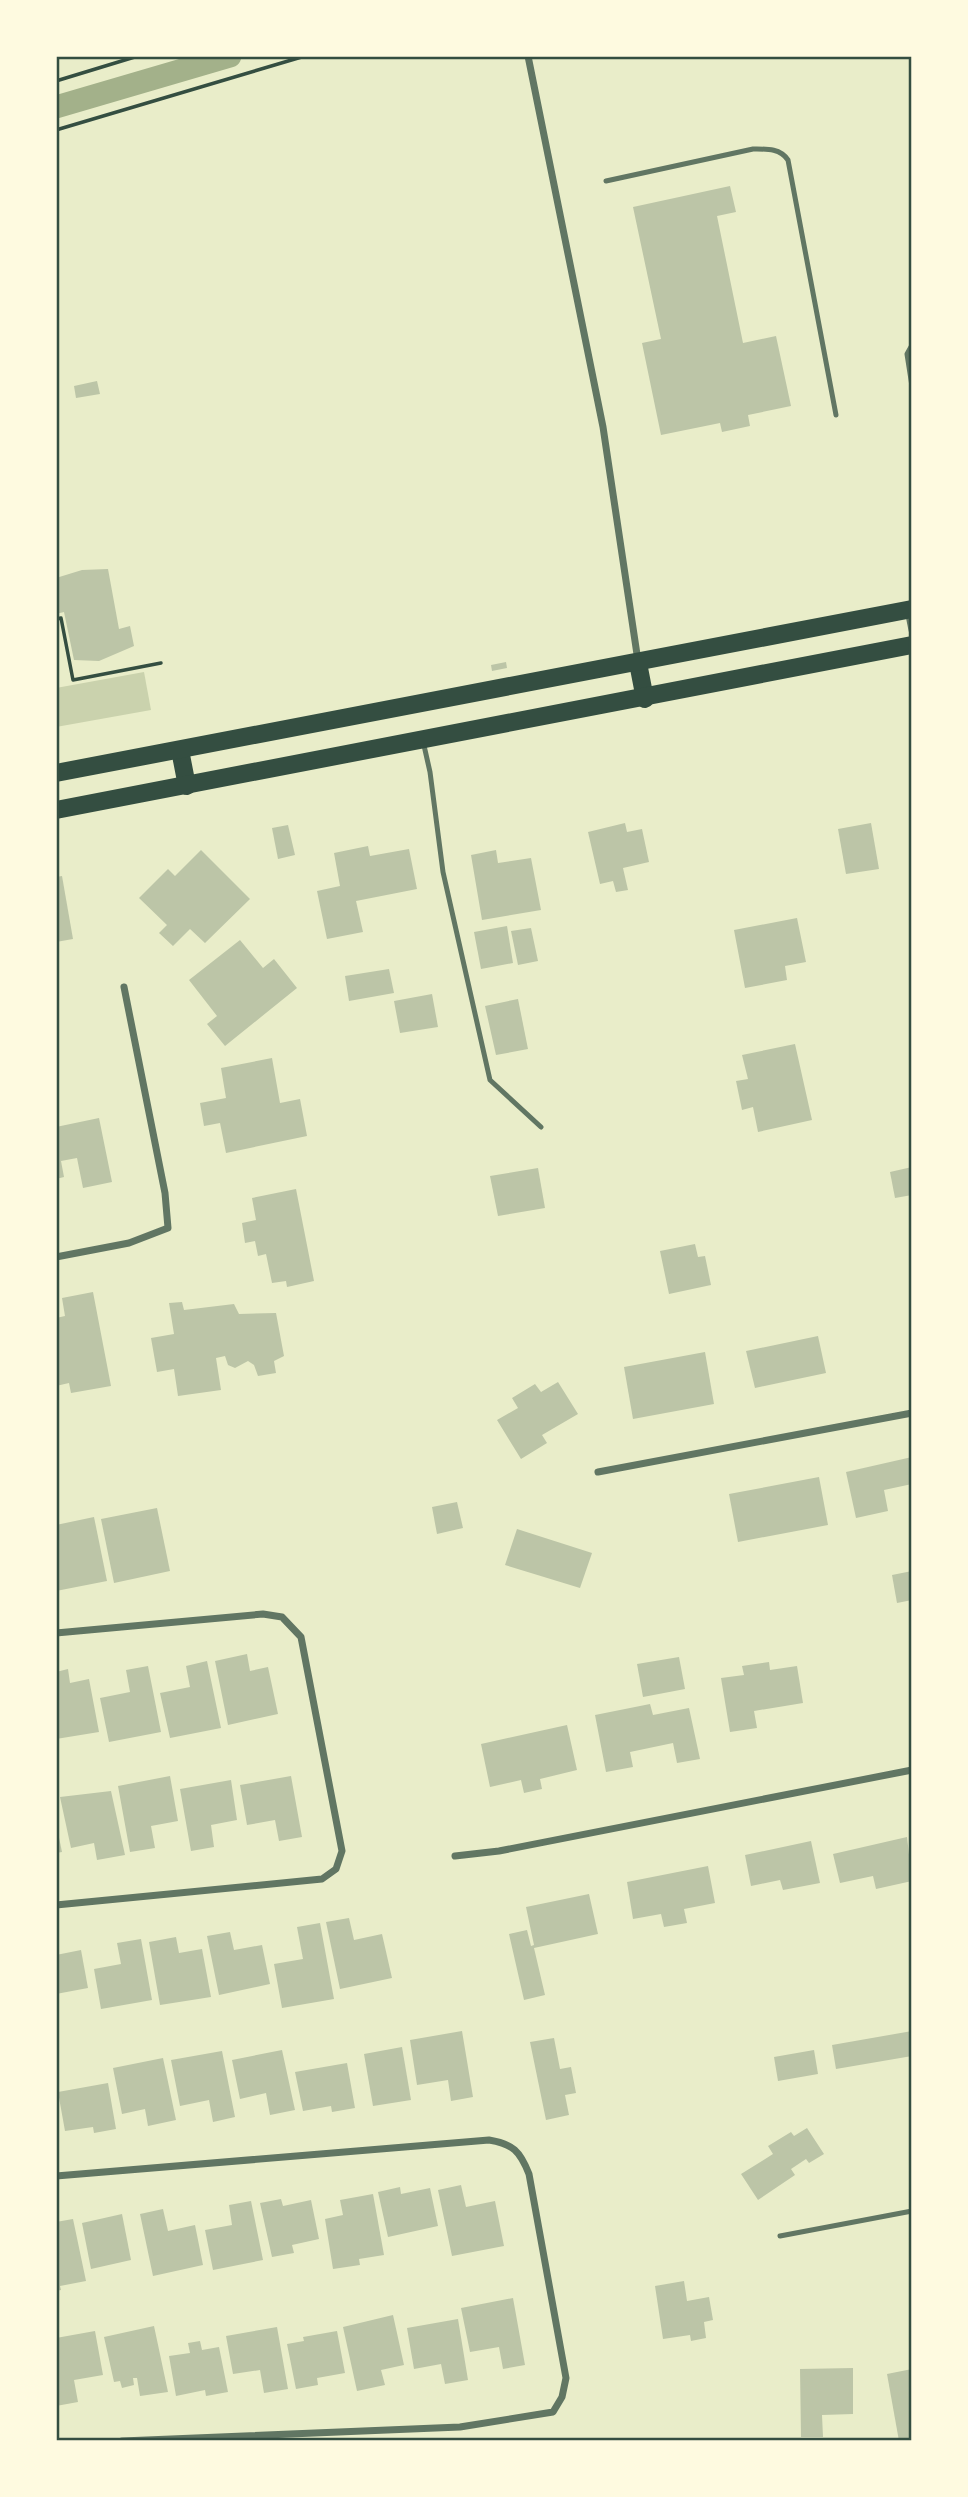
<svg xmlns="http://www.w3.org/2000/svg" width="968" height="2497" font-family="Overpass,sans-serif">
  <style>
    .green { fill: #cad2ad }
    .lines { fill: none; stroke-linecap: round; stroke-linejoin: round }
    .canal { stroke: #a3b18a; stroke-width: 23 }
    .building { fill: #bcc5a7 }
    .path { stroke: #344e41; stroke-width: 3.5 }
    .service { stroke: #617663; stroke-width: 5 }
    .minor { stroke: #617663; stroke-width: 7 }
    .primary { stroke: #344e41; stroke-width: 18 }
    .neatline { fill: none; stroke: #344e41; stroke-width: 2.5 }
  </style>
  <rect width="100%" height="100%" fill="#e9edc9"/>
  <!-- green -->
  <path class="green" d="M 144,672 L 151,710 L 56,727 L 56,688 Z"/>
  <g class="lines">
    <!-- canal -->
    <path class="canal" d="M 56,107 L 230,56"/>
  </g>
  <!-- building -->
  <g class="building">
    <path d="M 730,186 L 736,212 L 717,216 L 743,343 L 776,336 L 791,406 L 748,415 L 750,426 L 722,432 L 720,423 L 661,435 L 642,343 L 661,339 L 633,207 Z"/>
    <path d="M 97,381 L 100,394 L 76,398 L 74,386 Z"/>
    <path d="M 108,569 L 119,629 L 130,626 L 134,646 L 99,661 L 74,660 L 64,612 L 56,614 L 56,578 L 82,570 Z"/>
    <path d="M 506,662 L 507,668 L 492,671 L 491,665 Z"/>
    <path d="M 625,823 L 627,832 L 642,829 L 649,862 L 623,868 L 628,890 L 616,892 L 613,881 L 600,884 L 588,832 Z"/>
    <path d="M 871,823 L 879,869 L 846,874 L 838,829 Z"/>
    <path d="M 288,825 L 295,855 L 278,859 L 272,828 Z"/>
    <path d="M 368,846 L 370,856 L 409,849 L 417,889 L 356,901 L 363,932 L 327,939 L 317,891 L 340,886 L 334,853 Z"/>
    <path d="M 201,850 L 250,899 L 205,943 L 190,929 L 173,946 L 159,933 L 167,925 L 139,898 L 168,869 L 175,876 Z"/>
    <path d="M 496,850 L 498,863 L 531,858 L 541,910 L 482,920 L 471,855 Z"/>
    <path d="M 62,876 L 73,939 L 56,942 L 56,877 Z"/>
    <path d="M 797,918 L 806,962 L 785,966 L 787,980 L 745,988 L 734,930 Z"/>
    <path d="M 507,926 L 513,963 L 481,969 L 474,932 Z"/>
    <path d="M 531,928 L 538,961 L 518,965 L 511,931 Z"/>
    <path d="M 240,940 L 263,968 L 274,959 L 297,988 L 225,1046 L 207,1024 L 217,1016 L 189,980 Z"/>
    <path d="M 389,969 L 394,993 L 349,1001 L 345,976 Z"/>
    <path d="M 432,994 L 438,1027 L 400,1033 L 394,1001 Z"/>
    <path d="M 518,999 L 528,1049 L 496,1055 L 485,1006 Z"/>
    <path d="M 795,1044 L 812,1120 L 758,1132 L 753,1107 L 742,1110 L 736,1081 L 748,1079 L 742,1055 Z"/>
    <path d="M 272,1058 L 280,1103 L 300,1099 L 307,1136 L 226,1153 L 220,1123 L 204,1126 L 200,1103 L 226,1098 L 221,1068 Z"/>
    <path d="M 99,1118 L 112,1182 L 83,1188 L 77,1158 L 61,1161 L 64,1177 L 56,1179 L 56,1127 Z"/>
    <path d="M 912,1167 L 912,1195 L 895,1198 L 890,1172 Z"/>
    <path d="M 538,1168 L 545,1208 L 498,1216 L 490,1176 Z"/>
    <path d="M 296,1189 L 314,1281 L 287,1287 L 286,1281 L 272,1283 L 266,1254 L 258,1256 L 255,1241 L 245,1243 L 242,1223 L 256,1220 L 252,1198 Z"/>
    <path d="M 695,1244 L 698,1257 L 705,1256 L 711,1285 L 669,1294 L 660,1251 Z"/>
    <path d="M 93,1292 L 111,1386 L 71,1393 L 69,1383 L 56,1386 L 56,1318 L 65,1316 L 62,1298 Z"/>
    <path d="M 182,1302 L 184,1310 L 234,1304 L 239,1314 L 276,1313 L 284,1356 L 274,1361 L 276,1373 L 258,1376 L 254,1365 L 248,1361 L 235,1368 L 228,1365 L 225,1356 L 216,1358 L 221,1390 L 178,1396 L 174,1369 L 157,1372 L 151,1338 L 174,1334 L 169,1303 Z"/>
    <path d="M 818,1336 L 826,1373 L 755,1388 L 746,1351 Z"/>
    <path d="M 705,1352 L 714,1404 L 633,1419 L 624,1367 Z"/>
    <path d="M 558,1382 L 578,1414 L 542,1435 L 547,1443 L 521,1459 L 497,1420 L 518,1408 L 512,1398 L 535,1384 L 541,1392 Z"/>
    <path d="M 912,1457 L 912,1484 L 884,1490 L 888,1511 L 856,1518 L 846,1472 Z"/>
    <path d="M 819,1477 L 828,1525 L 738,1542 L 729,1494 Z"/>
    <path d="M 457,1502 L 463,1528 L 437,1534 L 432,1507 Z"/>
    <path d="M 157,1508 L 170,1571 L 114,1583 L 101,1519 Z"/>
    <path d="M 94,1517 L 107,1581 L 56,1591 L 56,1525 Z"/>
    <path d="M 517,1529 L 592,1553 L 580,1588 L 505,1565 Z"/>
    <path d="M 912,1571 L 912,1600 L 897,1603 L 892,1575 Z"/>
    <path d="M 247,1654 L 250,1671 L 268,1667 L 278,1714 L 228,1725 L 215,1661 Z"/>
    <path d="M 679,1657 L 685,1689 L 643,1697 L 637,1664 Z"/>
    <path d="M 207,1661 L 221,1728 L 170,1738 L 160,1693 L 190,1687 L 186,1666 Z"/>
    <path d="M 769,1662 L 770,1670 L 797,1666 L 803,1703 L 754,1711 L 757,1728 L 730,1732 L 721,1678 L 744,1675 L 742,1666 Z"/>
    <path d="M 148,1666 L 161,1732 L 109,1742 L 100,1698 L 130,1692 L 126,1670 Z"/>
    <path d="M 68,1669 L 70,1683 L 89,1679 L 99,1732 L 56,1739 L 56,1672 Z"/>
    <path d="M 650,1704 L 653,1715 L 689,1708 L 700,1759 L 677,1763 L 673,1743 L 630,1752 L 633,1767 L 606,1772 L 595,1715 Z"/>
    <path d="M 567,1725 L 577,1770 L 540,1779 L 542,1789 L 524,1793 L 521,1780 L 490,1787 L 481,1744 Z"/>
    <path d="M 170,1776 L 178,1821 L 151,1826 L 155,1848 L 130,1852 L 118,1786 Z"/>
    <path d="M 291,1776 L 302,1837 L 279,1841 L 275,1820 L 247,1825 L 240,1785 Z"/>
    <path d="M 231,1780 L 237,1820 L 211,1825 L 214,1847 L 191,1851 L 180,1789 Z"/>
    <path d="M 111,1791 L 125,1855 L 97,1860 L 94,1843 L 71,1848 L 60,1797 Z"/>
    <path d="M 56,1823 L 62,1852 L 56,1853 Z"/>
    <path d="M 907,1837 L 912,1881 L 876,1889 L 873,1876 L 840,1883 L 833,1854 Z"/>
    <path d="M 811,1841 L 820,1883 L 783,1890 L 780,1880 L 751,1886 L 745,1855 Z"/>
    <path d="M 708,1866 L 715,1903 L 684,1909 L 687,1923 L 664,1927 L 661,1914 L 633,1919 L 627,1882 Z"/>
    <path d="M 589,1894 L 598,1934 L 534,1948 L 545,1995 L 524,2000 L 509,1934 L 527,1930 L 531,1946 L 534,1945 L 526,1907 Z"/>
    <path d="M 349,1918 L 354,1940 L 382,1934 L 392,1978 L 340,1989 L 326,1922 Z"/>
    <path d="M 320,1923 L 334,1999 L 282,2008 L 274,1964 L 303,1959 L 297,1927 Z"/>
    <path d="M 230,1932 L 234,1950 L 262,1945 L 270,1984 L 219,1995 L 207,1936 Z"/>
    <path d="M 176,1937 L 179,1953 L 202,1949 L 211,1997 L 160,2005 L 149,1942 Z"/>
    <path d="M 141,1939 L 152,2000 L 101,2009 L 94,1969 L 121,1964 L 117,1943 Z"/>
    <path d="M 81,1950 L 88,1988 L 56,1994 L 56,1955 Z"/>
    <path d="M 462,2031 L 473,2097 L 451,2101 L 448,2080 L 417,2085 L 410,2040 Z"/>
    <path d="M 912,2031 L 912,2056 L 836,2069 L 832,2045 Z"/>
    <path d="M 554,2038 L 560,2069 L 571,2067 L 576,2093 L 565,2095 L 569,2115 L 546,2120 L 530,2042 Z"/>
    <path d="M 402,2047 L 411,2100 L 373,2106 L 364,2054 Z"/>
    <path d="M 282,2050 L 295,2110 L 270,2115 L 266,2093 L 240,2099 L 232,2060 Z"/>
    <path d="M 814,2050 L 818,2074 L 778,2081 L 774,2057 Z"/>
    <path d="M 222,2051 L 235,2117 L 213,2122 L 209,2100 L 180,2106 L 171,2060 Z"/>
    <path d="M 163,2058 L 176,2120 L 148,2126 L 145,2109 L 122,2114 L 113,2068 Z"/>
    <path d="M 347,2063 L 355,2108 L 332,2112 L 331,2106 L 303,2111 L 295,2072 Z"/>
    <path d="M 108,2083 L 116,2129 L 94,2133 L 93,2127 L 65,2131 L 58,2092 Z"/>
    <path d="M 807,2128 L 824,2154 L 809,2163 L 806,2159 L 791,2169 L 795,2175 L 758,2200 L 741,2174 L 773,2154 L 768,2146 L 791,2132 L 794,2136 Z"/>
    <path d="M 461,2185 L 466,2207 L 495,2201 L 504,2246 L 452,2256 L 438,2190 Z"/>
    <path d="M 400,2187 L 401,2194 L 430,2188 L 438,2226 L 388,2237 L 378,2192 Z"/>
    <path d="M 373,2194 L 384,2255 L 359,2259 L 360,2265 L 333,2269 L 325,2219 L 343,2215 L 340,2200 Z"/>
    <path d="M 281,2199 L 283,2206 L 311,2200 L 319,2239 L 292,2245 L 294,2253 L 272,2257 L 260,2203 Z"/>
    <path d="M 251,2201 L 263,2260 L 213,2270 L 205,2230 L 232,2225 L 229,2205 Z"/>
    <path d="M 163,2209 L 168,2231 L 195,2225 L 203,2265 L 153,2276 L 140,2214 Z"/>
    <path d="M 122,2214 L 131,2260 L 91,2269 L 82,2223 Z"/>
    <path d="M 73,2219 L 86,2281 L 60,2286 L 61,2290 L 56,2291 L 56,2222 Z"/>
    <path d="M 684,2281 L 687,2301 L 709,2297 L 713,2320 L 704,2322 L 706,2338 L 691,2341 L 690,2335 L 663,2339 L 655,2286 Z"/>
    <path d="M 513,2298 L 525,2365 L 503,2369 L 499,2347 L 470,2352 L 461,2308 Z"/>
    <path d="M 393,2315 L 404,2365 L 381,2370 L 385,2385 L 357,2391 L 343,2327 Z"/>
    <path d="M 458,2319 L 468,2380 L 445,2384 L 441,2364 L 414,2369 L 407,2328 Z"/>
    <path d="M 154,2326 L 168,2392 L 140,2396 L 137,2378 L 133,2378 L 134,2385 L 122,2388 L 120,2381 L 114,2382 L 104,2337 Z"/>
    <path d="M 277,2327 L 288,2389 L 264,2393 L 260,2370 L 233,2374 L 226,2336 Z"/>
    <path d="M 95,2331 L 103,2375 L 74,2380 L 78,2402 L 56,2406 L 56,2338 Z"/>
    <path d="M 337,2331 L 345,2373 L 317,2378 L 318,2385 L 296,2389 L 287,2344 L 304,2341 L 303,2337 Z"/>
    <path d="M 200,2341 L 202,2350 L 219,2347 L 228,2392 L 206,2396 L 205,2390 L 176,2396 L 169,2356 L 190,2353 L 188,2343 Z"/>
    <path d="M 853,2368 L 853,2414 L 822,2415 L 823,2437 L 801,2437 L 800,2369 Z"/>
    <path d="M 912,2369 L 912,2441 L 899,2441 L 887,2374 Z"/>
  </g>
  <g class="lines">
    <!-- path -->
    <g class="path">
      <path d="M 56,81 L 138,56"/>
      <path d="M 56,130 L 305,56"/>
      <path d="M 56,619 L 61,618 L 73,680 L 161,663"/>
    </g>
    <!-- service -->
    <g class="service">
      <path d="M 606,181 L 753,149 C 766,149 780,148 788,160 L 836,415"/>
      <path d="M 912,345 L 907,354 L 912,386"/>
      <path d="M 423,741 L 430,772 L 443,872 L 490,1080 L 541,1127"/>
      <path d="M 780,2236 L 912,2211"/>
    </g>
    <!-- minor -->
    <g class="minor">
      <path d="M 528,56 L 603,427 L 638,661"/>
      <path d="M 908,610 L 912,630"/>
      <path d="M 56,1257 L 129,1243 L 168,1228 L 165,1193 L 124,987"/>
      <path d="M 598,1472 L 912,1413"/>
      <path d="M 56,1633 L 263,1614 L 282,1617 L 301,1637 L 342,1851 L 336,1869 L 322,1879 L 56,1905"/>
      <path d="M 455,1856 L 499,1851 L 912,1770"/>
      <path d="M 56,2176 L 489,2140 C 513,2144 520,2151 529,2174 L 566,2378 L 562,2397 L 553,2412 L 460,2427 L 122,2441"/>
    </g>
    <!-- primary -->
    <g class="primary">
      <path d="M 638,663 L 645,699"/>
      <path d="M 180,750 L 187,786"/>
      <path d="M 56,773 L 912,609"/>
      <path d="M 56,810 L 912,645"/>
    </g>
  </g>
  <!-- border -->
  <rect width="968" height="2497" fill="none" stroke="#fefae0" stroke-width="116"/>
  <rect x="58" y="58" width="852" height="2381" class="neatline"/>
</svg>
